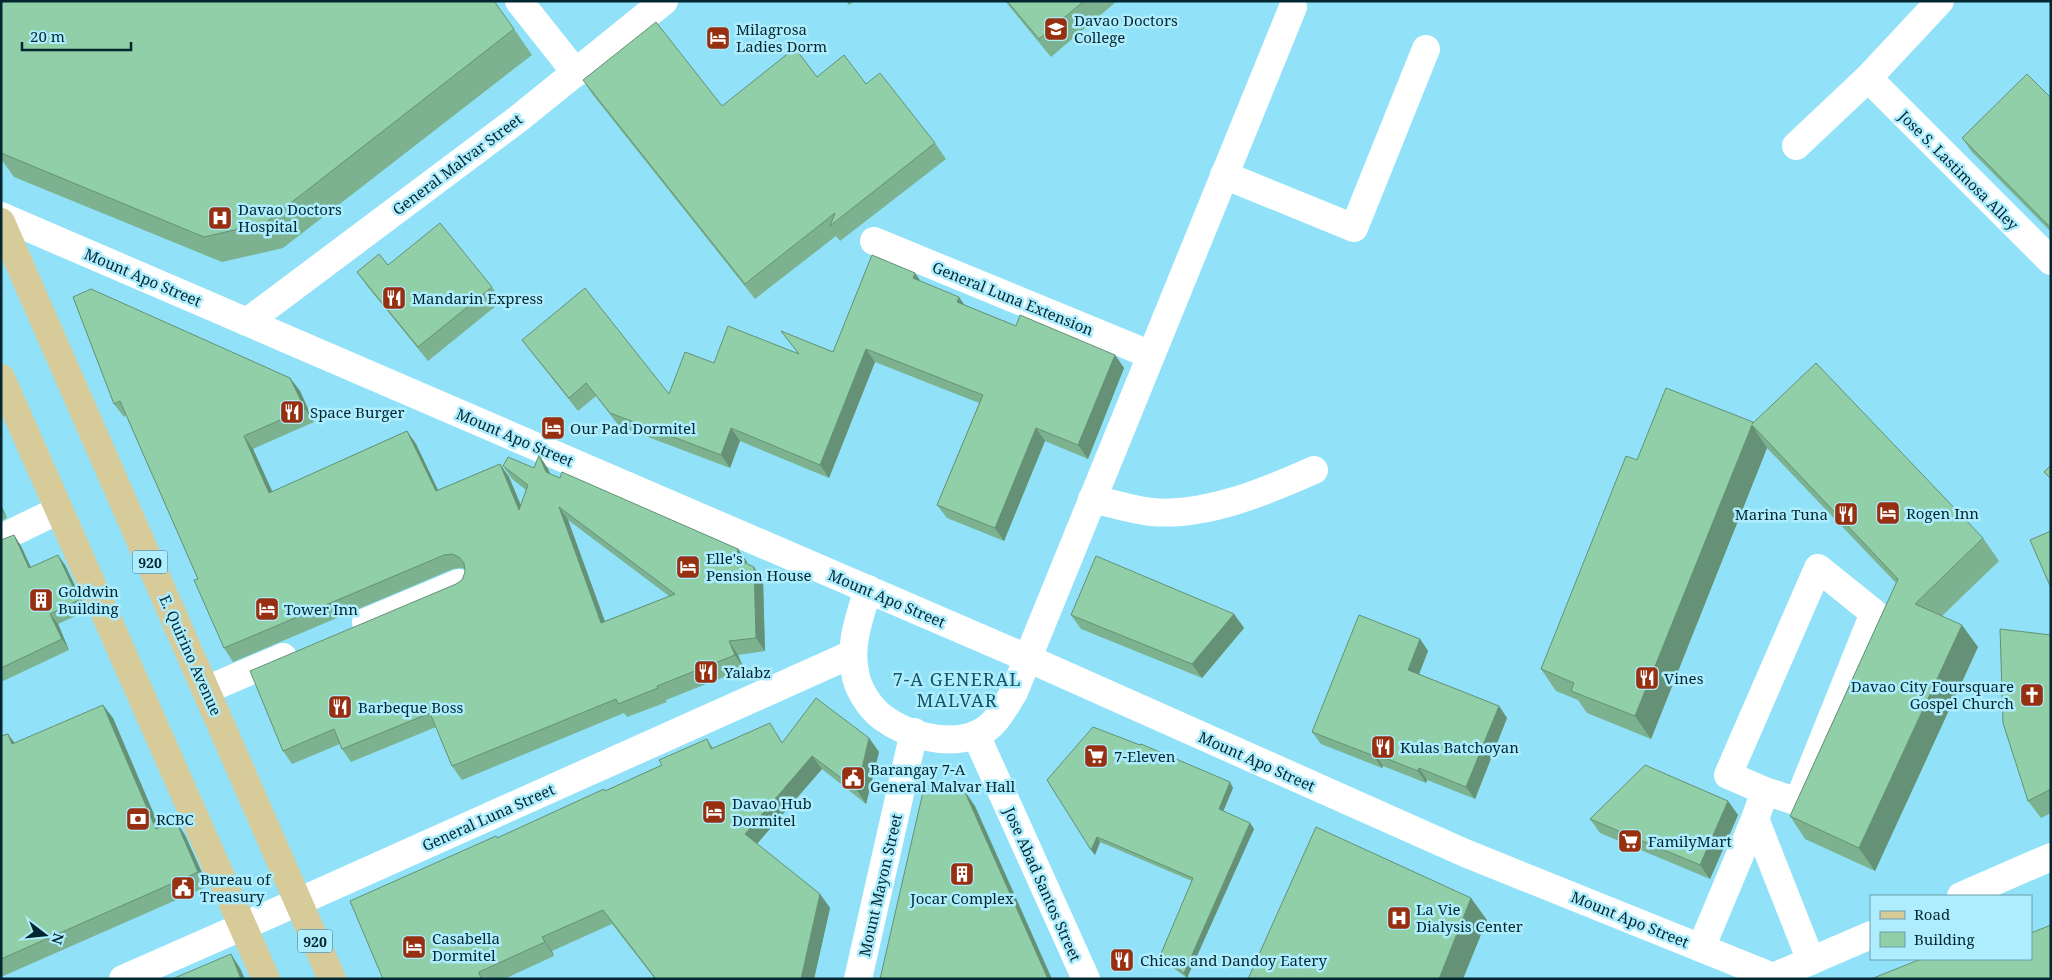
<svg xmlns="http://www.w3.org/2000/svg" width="2052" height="980" font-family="'Noto Serif',serif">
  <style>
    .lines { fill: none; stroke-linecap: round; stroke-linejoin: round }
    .minor { stroke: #fff; stroke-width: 28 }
    .major { stroke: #d7cb9a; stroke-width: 28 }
    .wall { fill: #7cb290; fill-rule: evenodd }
    .shaded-wall { fill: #659176 }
    .building { fill: #90cfa8; stroke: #659176; fill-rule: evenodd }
    .labels { text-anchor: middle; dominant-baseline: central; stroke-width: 5; stroke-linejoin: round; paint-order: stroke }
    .shield { fill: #aeedfe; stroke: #36626e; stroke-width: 1 }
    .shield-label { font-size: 14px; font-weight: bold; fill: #032730 }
    .poi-label { font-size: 15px; fill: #032730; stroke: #aeedfe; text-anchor: start }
    .street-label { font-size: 15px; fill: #032730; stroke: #aeedfe }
    .quarter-label { font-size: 18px; letter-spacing: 1px; fill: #125564; stroke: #aeedfe }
  </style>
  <rect width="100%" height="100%" fill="#91e2f8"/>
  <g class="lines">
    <!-- minor -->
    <g class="minor">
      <path d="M 519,1 L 576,73"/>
      <path d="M 1868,78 L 2051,261"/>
      <path d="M 1796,146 L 1868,78 L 1940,1"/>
      <path d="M 1224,175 L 1354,228 L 1426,49"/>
      <path d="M 1,216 L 1027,658 L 1465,853 L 1773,977"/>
      <path d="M 874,241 L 1151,355"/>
      <path d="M 247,322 L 518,119 L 664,1"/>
      <path d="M 1092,499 C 1112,503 1132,510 1152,512 C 1205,517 1267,491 1314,470"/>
      <path d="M 1,538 L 59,510"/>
      <path d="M 868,589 C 860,616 849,644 855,672 C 857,688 869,707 882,717 C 906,735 948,747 977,734 C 995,727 1004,708 1014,692 L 1293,7"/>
      <path d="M 366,622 L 459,583"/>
      <path d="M 206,690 L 283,657"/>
      <path d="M 976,735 L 1086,979"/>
      <path d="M 1765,791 L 1798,802 L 1874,613 L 1818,568 L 1728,775 L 1765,791 L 1755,819 L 1811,961"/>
      <path d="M 1961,896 L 2051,857"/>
      <path d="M 1701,948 L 1755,819"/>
      <path d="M 1773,977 L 1871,935"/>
      <path d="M 123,979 L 298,902 L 852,654"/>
      <path d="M 858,979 L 914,732"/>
    </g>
    <!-- major -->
    <g class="major">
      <path d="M 1,222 L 332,979"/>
      <path d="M 1,378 L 266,979"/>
    </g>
  </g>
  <!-- wall -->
  <g class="wall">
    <path d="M 1,1 L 514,29 L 532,55 L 283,248 L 222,262 L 14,177 L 1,159 Z"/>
    <path d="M 846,1 L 854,1 L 849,5 Z"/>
    <path d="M 1005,1 L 1117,1 L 1051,57 Z"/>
    <path d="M 817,77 L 866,84 L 935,143 L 946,159 L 840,241 L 836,236 L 755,299 L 593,95 L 583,80 L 722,106 Z"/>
    <path d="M 2051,98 L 2051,232 L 1972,152 L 1962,138 Z"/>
    <path d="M 357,272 L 492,287 L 502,301 L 428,361 L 367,286 Z"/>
    <path d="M 921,282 L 964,305 L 1016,326 L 1115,355 L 1124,368 L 1088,459 L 1045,441 L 1004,541 L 947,518 L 937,505 L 979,403 L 875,362 L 829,478 L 740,441 L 730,468 L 619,426 L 596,396 L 578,411 L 532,353 L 522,340 L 669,394 L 714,363 L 798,353 L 781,331 L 833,352 Z"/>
    <path d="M 73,297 L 290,378 L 300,391 L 314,422 L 253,449 L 272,492 L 407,431 L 416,444 L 438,490 L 500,464 L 509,477 L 521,505 L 526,490 L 512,479 L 503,466 L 534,468 L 539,455 L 548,469 L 550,474 L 738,549 L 747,562 L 747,564 L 763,580 L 765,651 L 738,655 L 744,669 L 666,700 L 667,702 L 627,717 L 624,713 L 462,780 L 452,766 L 436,727 L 351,762 L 342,749 L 340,744 L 292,764 L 283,751 L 456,584 L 462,580 L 465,572 L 465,569 L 461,568 L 453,569 L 233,662 L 224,648 L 198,579 L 126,415 L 124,417 L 114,404 ZM 568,520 L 669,596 L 605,621 Z"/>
    <path d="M 1753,423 L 1983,538 L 1999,561 L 1942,616 L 1978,647 L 1875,871 L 1805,839 L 1790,816 L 1896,583 L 1767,448 L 1651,739 L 1587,713 L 1578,700 L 1556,691 L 1541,669 L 1637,460 Z"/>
    <path d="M 1,505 L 7,518 L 1,521 Z"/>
    <path d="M 14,535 L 21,546 L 31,567 L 65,565 L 87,611 L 58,624 L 69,650 L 1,682 L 1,540 Z"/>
    <path d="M 1234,614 L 1244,628 L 1202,678 L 1081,629 L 1071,615 Z"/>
    <path d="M 2051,635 L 2051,813 L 2041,818 L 2028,801 Z"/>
    <path d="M 1420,639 L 1428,651 L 1419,674 L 1499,706 L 1507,718 L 1475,799 L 1427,780 L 1426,783 L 1383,766 L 1382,768 L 1321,744 L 1312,732 Z"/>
    <path d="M 113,718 L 160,828 L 185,835 L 208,886 L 1,977 L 1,736 L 8,734 L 15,743 Z"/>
    <path d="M 869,738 L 879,752 L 866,804 L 822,769 L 757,844 L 820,894 L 830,908 L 814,979 L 655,979 L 612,924 L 552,951 L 554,956 L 504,979 L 383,979 L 498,838 L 604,789 L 605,791 L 662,765 L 707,739 L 713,748 L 783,742 Z"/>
    <path d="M 1047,780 L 1233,788 L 1223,811 L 1250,823 L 1254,829 L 1187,978 L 1164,961 L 1160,956 L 1192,881 L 1100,842 L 1095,855 Z"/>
    <path d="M 1728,801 L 1738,815 L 1710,879 L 1600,833 L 1590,819 Z"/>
  </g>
  <!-- shaded-wall -->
  <g class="shaded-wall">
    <path d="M 915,273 L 924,286 L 913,278 Z"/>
    <path d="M 959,297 L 968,310 L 957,302 Z"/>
    <path d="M 866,349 L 875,362 L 829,478 L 820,465 Z"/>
    <path d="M 1115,355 L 1124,368 L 1088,459 L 1078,445 Z"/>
    <path d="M 290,378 L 300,391 L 314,422 L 305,409 Z"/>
    <path d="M 1752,425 L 1767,448 L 1651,739 L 1635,716 Z"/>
    <path d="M 731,428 L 740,441 L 730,468 L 721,455 Z"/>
    <path d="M 1036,428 L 1045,441 L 1004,541 L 995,528 Z"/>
    <path d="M 407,431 L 416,444 L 445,505 L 436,491 Z"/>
    <path d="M 244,436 L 253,449 L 279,506 L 269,493 Z"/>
    <path d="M 539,455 L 548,469 L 555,486 L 546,472 Z"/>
    <path d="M 500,464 L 509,477 L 528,523 L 519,510 Z"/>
    <path d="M 1,505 L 7,518 L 1,509 Z"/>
    <path d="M 559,507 L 568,520 L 610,636 L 601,623 Z"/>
    <path d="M 14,535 L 21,546 L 36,579 L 29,568 Z"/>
    <path d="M 738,549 L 747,562 L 744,572 L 735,558 Z"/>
    <path d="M 58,555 L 65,565 L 87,611 L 79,600 Z"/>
    <path d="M 754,567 L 763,580 L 765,651 L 756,638 Z"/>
    <path d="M 50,614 L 58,624 L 69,650 L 62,639 Z"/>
    <path d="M 1234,614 L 1244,628 L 1202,678 L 1192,664 Z"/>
    <path d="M 1962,625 L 1978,647 L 1875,871 L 1859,848 Z"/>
    <path d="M 1420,639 L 1428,651 L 1416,682 L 1408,670 Z"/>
    <path d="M 729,641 L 738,655 L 744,669 L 735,655 Z"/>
    <path d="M 103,705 L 113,718 L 166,843 L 156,829 Z"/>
    <path d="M 1499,706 L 1507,718 L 1475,799 L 1466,787 Z"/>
    <path d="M 8,734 L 17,747 L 12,744 Z"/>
    <path d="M 869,738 L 879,752 L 866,804 L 857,790 Z"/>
    <path d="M 1375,754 L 1383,766 L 1382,768 L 1374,756 Z"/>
    <path d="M 812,756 L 822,769 L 754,847 L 745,834 Z"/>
    <path d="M 1419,768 L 1427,780 L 1426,783 L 1418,771 Z"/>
    <path d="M 1230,782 L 1233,788 L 1222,814 L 1219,809 Z"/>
    <path d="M 964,790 L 975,806 L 1052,979 L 1048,979 Z"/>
    <path d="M 1728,801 L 1738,815 L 1710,879 L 1700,865 Z"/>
    <path d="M 176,821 L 185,835 L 208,886 L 198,872 Z"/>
    <path d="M 1250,823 L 1254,829 L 1187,978 L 1184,973 Z"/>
    <path d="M 1097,837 L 1100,842 L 1095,855 L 1091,850 Z"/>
    <path d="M 820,894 L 830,908 L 814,979 L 801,979 Z"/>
    <path d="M 1471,898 L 1487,920 L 1463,979 L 1439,979 Z"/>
    <path d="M 542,937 L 552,951 L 554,956 L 545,942 Z"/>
    <path d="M 231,954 L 240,968 L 245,979 L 241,979 Z"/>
  </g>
  <!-- building -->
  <g class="building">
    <path d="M 1,1 L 494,1 L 514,29 L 265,223 L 204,237 L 1,153 Z"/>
    <path d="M 1007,1 L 1084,1 L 1039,39 Z"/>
    <path d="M 656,22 L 722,106 L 795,48 L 817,77 L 844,55 L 866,84 L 880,73 L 935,143 L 830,226 L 835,213 L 745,284 L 583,80 Z"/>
    <path d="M 2027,74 L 2051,98 L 2051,228 L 1962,138 Z"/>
    <path d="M 440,223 L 492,287 L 418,347 L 357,272 L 379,254 L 388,265 Z"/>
    <path d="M 872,255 L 915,273 L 913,278 L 959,297 L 957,302 L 1016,326 L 1020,315 L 1115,355 L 1078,445 L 1036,428 L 995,528 L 937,505 L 983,395 L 866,349 L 820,465 L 731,428 L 721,455 L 610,413 L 586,383 L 569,398 L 522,340 L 585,288 L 669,394 L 685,352 L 714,363 L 728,326 L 799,354 L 781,331 L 833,352 Z"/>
    <path d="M 91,289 L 290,378 L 305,409 L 244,436 L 269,493 L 407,431 L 436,491 L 500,464 L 519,510 L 528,485 L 503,466 L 508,457 L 534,468 L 539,455 L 546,472 L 560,478 L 562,472 L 738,549 L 735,558 L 754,567 L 756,638 L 729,641 L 735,655 L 657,686 L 658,688 L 618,704 L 616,699 L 452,766 L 430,713 L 342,749 L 334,729 L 283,751 L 250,671 L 456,584 L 462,580 L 465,572 L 464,563 L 459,557 L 452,554 L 444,555 L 224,648 L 194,580 L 198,579 L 120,401 L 114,404 L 73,297 ZM 559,507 L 675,594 L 601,623 Z"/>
    <path d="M 1816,363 L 1983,538 L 1915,604 L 1962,625 L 1859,848 L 1790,816 L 1898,579 L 1752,425 L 1635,716 L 1571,691 L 1574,683 L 1541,669 L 1626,456 L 1637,460 L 1666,388 L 1753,422 L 1752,424 Z"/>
    <path d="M 2051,465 L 2051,479 L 2044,472 Z"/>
    <path d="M 2051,531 L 2051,588 L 2030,540 Z"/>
    <path d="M 14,535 L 29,568 L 58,555 L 79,600 L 50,614 L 62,639 L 1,668 L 1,540 Z"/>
    <path d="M 1096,556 L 1234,614 L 1192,664 L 1071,615 Z"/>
    <path d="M 1359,615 L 1420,639 L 1408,670 L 1499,706 L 1466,787 L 1419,768 L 1418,771 L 1375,754 L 1374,756 L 1312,732 Z"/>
    <path d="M 2000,629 L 2051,635 L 2051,789 L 2028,801 L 2003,723 Z"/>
    <path d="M 816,698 L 869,738 L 857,790 L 812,756 L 745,834 L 820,894 L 801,979 L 656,979 L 603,910 L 542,937 L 545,942 L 479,972 L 481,979 L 383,979 L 350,901 L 496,836 L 497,838 L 604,789 L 605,791 L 662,765 L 659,760 L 707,739 L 711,749 L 770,723 L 782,743 Z"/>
    <path d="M 103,705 L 156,829 L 176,821 L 198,872 L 1,959 L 1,736 L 8,734 L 12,744 Z"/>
    <path d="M 1093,727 L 1140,745 L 1141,744 L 1230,782 L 1219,809 L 1250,823 L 1184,973 L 1160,956 L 1193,878 L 1097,837 L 1091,850 L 1047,780 Z"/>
    <path d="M 1645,765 L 1728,801 L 1700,865 L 1590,819 Z"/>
    <path d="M 942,786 L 964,790 L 1048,979 L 880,979 L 923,792 Z"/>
    <path d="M 1316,827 L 1471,898 L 1439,979 L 1248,979 Z"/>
    <path d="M 2051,925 L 2051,979 L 1871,979 L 1921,959 L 2031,959 L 2031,933 Z"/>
    <path d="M 231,954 L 241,979 L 172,979 Z"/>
  </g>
  <!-- icons -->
  <defs>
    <symbol id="university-square" viewBox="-11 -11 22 22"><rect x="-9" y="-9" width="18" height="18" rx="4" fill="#973010" stroke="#aeedfe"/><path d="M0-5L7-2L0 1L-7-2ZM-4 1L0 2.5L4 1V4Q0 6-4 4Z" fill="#fff"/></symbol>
    <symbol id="hotel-square" viewBox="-11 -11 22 22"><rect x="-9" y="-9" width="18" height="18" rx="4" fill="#973010" stroke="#aeedfe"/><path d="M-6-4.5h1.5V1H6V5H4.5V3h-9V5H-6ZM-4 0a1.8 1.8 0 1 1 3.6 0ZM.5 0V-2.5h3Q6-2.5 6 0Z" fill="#fff"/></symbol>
    <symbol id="hospital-square" viewBox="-11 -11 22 22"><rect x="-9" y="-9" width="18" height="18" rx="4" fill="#973010" stroke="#aeedfe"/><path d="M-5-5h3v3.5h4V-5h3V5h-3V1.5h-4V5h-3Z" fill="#fff"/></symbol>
    <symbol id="restaurant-square" viewBox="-11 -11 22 22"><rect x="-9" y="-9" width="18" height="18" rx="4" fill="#973010" stroke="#aeedfe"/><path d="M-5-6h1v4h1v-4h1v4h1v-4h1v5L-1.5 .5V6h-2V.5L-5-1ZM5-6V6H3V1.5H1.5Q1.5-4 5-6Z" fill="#fff"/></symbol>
    <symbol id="building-square" viewBox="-11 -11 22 22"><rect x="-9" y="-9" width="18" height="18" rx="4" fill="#973010" stroke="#aeedfe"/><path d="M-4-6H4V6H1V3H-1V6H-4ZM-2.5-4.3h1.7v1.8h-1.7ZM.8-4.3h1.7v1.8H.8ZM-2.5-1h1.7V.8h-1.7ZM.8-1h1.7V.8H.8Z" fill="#fff"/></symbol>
    <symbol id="church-square" viewBox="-11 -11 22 22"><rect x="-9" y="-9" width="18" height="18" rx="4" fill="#973010" stroke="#aeedfe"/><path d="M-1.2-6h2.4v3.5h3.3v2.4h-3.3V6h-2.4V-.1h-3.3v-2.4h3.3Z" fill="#fff"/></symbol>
    <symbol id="supermarket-square" viewBox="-11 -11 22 22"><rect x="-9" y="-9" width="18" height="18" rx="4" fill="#973010" stroke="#aeedfe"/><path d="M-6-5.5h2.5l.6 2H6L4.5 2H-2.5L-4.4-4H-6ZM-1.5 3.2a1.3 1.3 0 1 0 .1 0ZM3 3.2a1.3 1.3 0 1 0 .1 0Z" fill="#fff"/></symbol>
    <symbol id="civic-square" viewBox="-11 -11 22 22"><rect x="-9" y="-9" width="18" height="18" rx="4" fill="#973010" stroke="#aeedfe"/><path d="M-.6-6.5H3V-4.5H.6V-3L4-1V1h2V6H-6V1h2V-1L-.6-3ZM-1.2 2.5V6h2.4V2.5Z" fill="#fff"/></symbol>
    <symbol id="bank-square" viewBox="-11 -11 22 22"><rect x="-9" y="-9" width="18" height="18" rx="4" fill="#973010" stroke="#aeedfe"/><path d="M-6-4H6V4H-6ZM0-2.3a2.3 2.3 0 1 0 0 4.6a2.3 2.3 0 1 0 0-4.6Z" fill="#fff"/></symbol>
  </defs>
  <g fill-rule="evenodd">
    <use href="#university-square" x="1042" y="15" width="28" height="28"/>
    <use href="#hotel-square" x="704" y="24" width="28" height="28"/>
    <use href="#hospital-square" x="206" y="204" width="28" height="28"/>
    <use href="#restaurant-square" x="380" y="284" width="28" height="28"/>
    <use href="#restaurant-square" x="278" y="398" width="28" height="28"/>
    <use href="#hotel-square" x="539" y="414" width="28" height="28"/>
    <use href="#hotel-square" x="1874" y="499" width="28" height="28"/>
    <use href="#restaurant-square" x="1832" y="500" width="28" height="28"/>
    <use href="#hotel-square" x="674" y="553" width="28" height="28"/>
    <use href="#building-square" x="27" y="586" width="28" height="28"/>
    <use href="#hotel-square" x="253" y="595" width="28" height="28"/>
    <use href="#restaurant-square" x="692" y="658" width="28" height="28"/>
    <use href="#restaurant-square" x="1633" y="664" width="28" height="28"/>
    <use href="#church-square" x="2018" y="681" width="28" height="28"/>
    <use href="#restaurant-square" x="326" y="693" width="28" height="28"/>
    <use href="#restaurant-square" x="1369" y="733" width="28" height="28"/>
    <use href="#supermarket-square" x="1082" y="742" width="28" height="28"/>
    <use href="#civic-square" x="839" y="764" width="28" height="28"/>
    <use href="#hotel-square" x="700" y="798" width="28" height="28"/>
    <use href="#bank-square" x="124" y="805" width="28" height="28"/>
    <use href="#supermarket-square" x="1616" y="827" width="28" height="28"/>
    <use href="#building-square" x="948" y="860" width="28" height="28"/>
    <use href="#civic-square" x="169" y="874" width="28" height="28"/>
    <use href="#hospital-square" x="1385" y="904" width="28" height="28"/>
    <use href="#hotel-square" x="400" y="933" width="28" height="28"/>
    <use href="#restaurant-square" x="1108" y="946" width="28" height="28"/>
  </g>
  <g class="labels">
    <!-- shield labels -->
    <g class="shield">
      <rect x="132.5" y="550.5" width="35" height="23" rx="4"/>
      <rect x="297.5" y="929.5" width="35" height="23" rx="4"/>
    </g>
    <g class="shield-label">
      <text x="150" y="562">920</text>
      <text x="315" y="941">920</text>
    </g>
    <!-- poi labels -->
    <g class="poi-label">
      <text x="1074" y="20">Davao Doctors<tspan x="1074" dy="17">College</tspan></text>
      <text x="736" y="29">Milagrosa<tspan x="736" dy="17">Ladies Dorm</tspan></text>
      <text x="238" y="209">Davao Doctors<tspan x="238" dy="17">Hospital</tspan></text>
      <text x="412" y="298">Mandarin Express</text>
      <text x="310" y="412">Space Burger</text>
      <text x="570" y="428">Our Pad Dormitel</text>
      <text x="1906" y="513">Rogen Inn</text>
      <text x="1828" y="514" text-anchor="end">Marina Tuna</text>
      <text x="706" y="558">Elle's<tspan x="706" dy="17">Pension House</tspan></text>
      <text x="58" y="591">Goldwin<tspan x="58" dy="17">Building</tspan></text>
      <text x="284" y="609">Tower Inn</text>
      <text x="724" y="672">Yalabz</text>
      <text x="1664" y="678">Vines</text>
      <text x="2014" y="686" text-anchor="end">Davao City Foursquare<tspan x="2014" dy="17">Gospel Church</tspan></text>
      <text x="358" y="707">Barbeque Boss</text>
      <text x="1400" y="747">Kulas Batchoyan</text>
      <text x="1114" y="756">7-Eleven</text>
      <text x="870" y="769">Barangay 7-A<tspan x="870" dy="17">General Malvar Hall</tspan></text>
      <text x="732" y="803">Davao Hub<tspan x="732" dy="17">Dormitel</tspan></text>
      <text x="156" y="819">RCBC</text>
      <text x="1648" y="841">FamilyMart</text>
      <text x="200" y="879">Bureau of<tspan x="200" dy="17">Treasury</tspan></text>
      <text x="962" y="898" text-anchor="middle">Jocar Complex</text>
      <text x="1416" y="909">La Vie<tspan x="1416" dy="17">Dialysis Center</tspan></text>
      <text x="432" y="938">Casabella<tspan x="432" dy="17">Dormitel</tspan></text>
      <text x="1140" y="960">Chicas and Dandoy Eatery</text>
    </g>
    <!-- street labels -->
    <g class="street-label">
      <text transform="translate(457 164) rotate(-37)">General Malvar Street</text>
      <text transform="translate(1959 170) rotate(45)">Jose S. Lastimosa Alley</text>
      <text transform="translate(143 277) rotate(23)">Mount Apo Street</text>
      <text transform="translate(1013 298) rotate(22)">General Luna Extension</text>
      <text transform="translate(515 437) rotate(23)">Mount Apo Street</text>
      <text transform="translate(887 598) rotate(23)">Mount Apo Street</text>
      <text transform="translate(191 655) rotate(66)">E. Quirino Avenue</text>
      <text transform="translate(1257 761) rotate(24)">Mount Apo Street</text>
      <text transform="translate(488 817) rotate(-24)">General Luna Street</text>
      <text transform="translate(1043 884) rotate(66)">Jose Abad Santos Street</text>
      <text transform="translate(880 885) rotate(-77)">Mount Mayon Street</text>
      <text transform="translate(1630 919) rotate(22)">Mount Apo Street</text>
    </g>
    <!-- quarter labels -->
    <g class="quarter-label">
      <text x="957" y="679">7-A GENERAL<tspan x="957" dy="21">MALVAR</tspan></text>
    </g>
  </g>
  <!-- border -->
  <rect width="2052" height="980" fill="none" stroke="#032730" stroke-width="5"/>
  <!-- legend -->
  <rect x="1870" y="895" width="162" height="65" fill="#aeedfe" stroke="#6a9eac"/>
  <rect x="1880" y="911" width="25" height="8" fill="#d7cb9a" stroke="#6a9eac"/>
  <text x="1914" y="920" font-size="15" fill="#032730">Road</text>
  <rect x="1880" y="932" width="25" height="15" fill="#90cfa8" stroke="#6a9eac"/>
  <text x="1914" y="945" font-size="15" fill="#032730">Building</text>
  <!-- north arrow -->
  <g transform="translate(45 935) rotate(106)" stroke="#aeedfe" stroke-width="4" paint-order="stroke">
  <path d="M0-4L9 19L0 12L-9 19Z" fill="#032730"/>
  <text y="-8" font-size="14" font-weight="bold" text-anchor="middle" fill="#032730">N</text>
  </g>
  <!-- scale -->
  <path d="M22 42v8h109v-8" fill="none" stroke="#032730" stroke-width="2.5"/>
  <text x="30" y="42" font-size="15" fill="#032730" stroke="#aeedfe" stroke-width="4" paint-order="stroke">20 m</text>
</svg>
